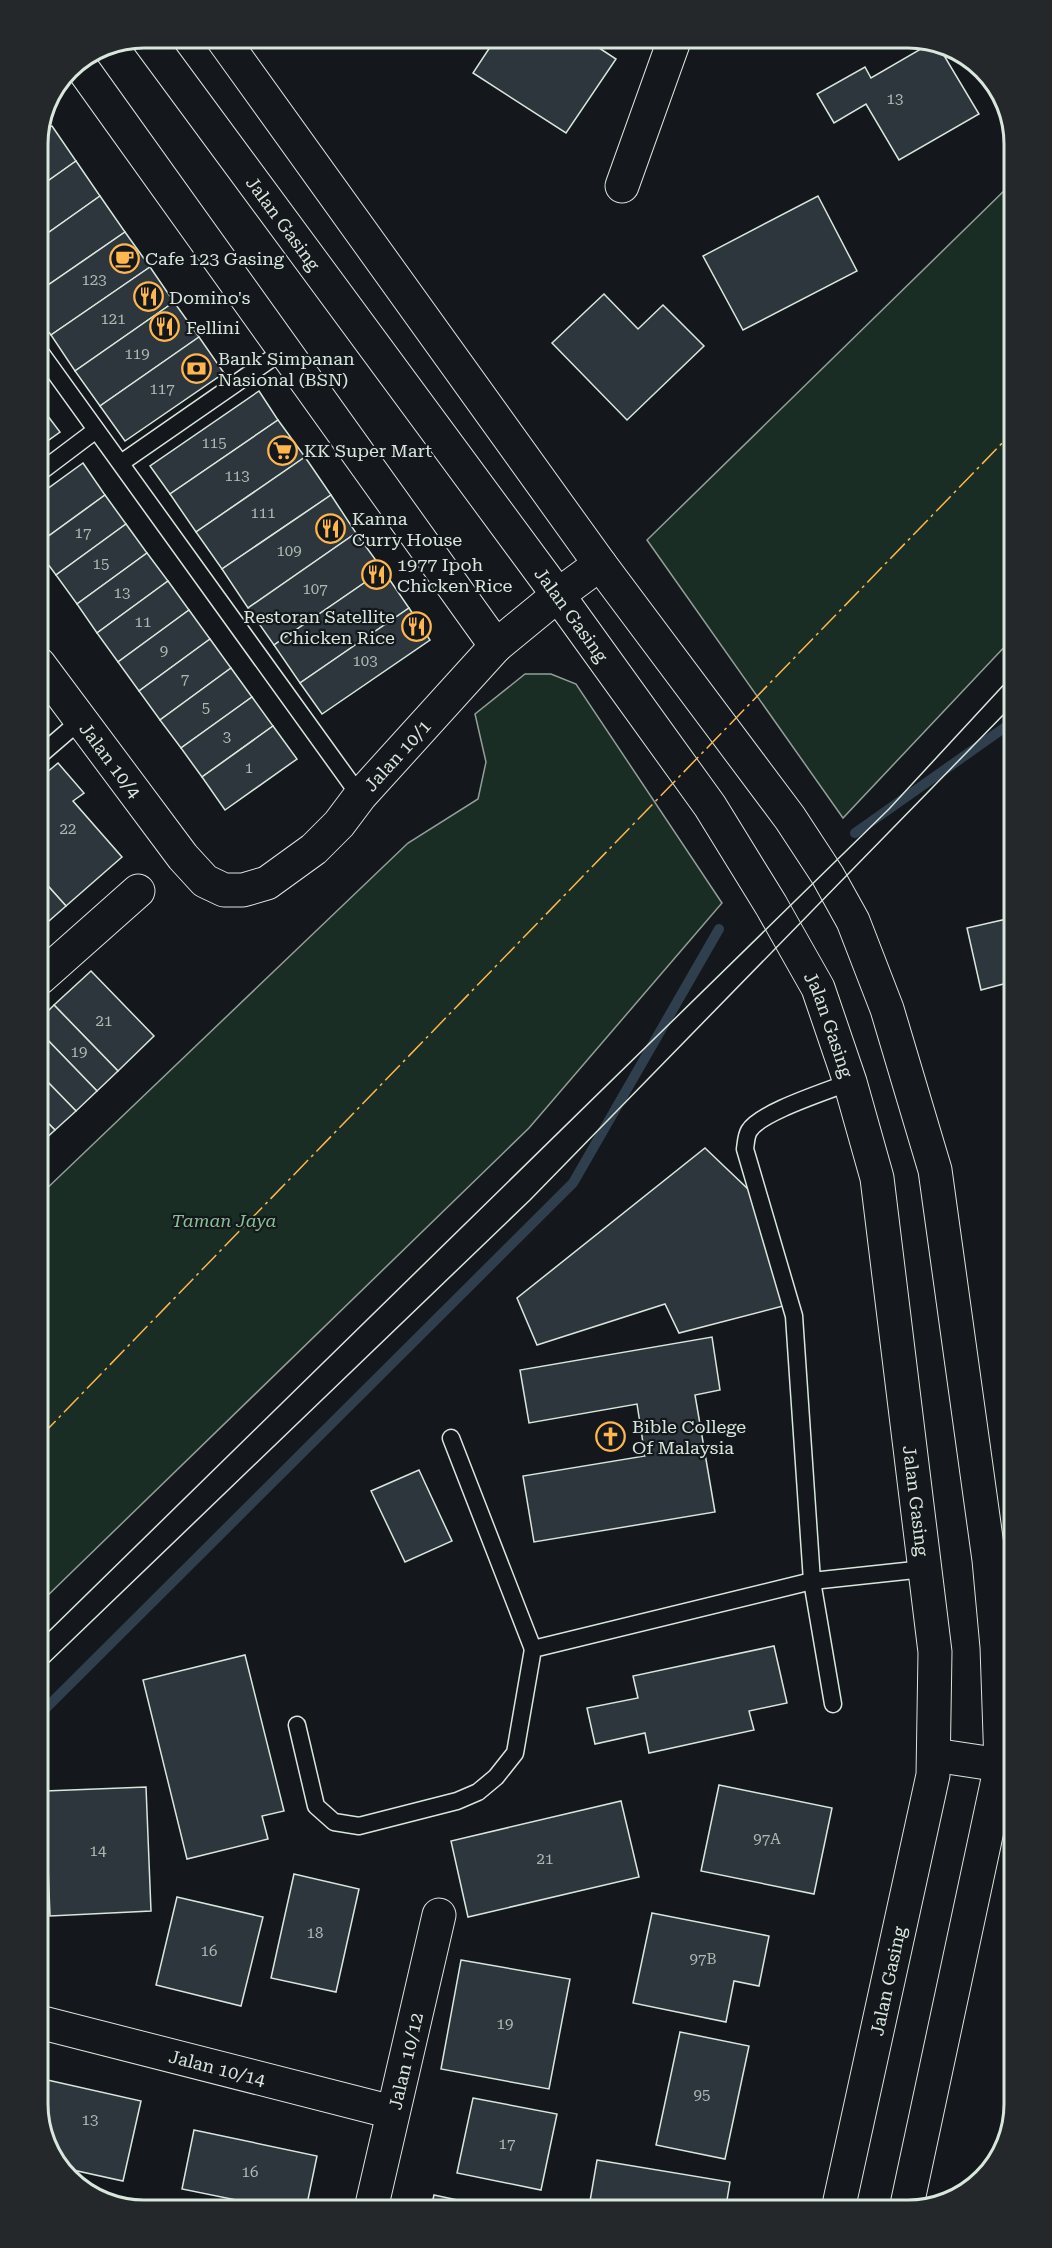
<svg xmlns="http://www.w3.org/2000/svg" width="1052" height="2248" font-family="'Roboto Serif',serif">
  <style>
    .green { fill: #1a2d24; stroke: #939e99; stroke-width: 1.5 }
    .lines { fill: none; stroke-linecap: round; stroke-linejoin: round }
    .stream { stroke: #2f3f4d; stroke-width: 10 }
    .building { fill: #2c363c; stroke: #d8e6dc; stroke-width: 1.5 }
    .service-casing { stroke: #d8e6dc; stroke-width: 19 }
    .minor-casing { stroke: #d8e6dc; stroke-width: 35 }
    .primary-casing { stroke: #d8e6dc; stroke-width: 35 }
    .service { stroke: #14181c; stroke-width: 16 }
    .minor { stroke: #14181c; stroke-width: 33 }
    .primary { stroke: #14181c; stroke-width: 33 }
    .tram { stroke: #d8e6dc; stroke-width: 1.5 }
    .power { stroke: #ffb74d; stroke-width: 1.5; stroke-dasharray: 21 4.5 3 4.5; stroke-linecap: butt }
    .labels { text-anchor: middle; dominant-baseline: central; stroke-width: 4.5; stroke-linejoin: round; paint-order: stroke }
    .number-label { font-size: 15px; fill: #adbab4 }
    .street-label { font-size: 18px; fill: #d8e6dc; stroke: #14181c }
    .poi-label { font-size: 18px; fill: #d8e6dc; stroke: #14181c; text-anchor: start }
    .park-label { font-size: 18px; font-style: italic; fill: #8ac095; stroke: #14181c }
    .rim { fill: none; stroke: #d8e6dc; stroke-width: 3 }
  </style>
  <rect width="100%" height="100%" fill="#14181c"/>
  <!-- green -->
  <g class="green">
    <path d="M 1009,186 L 1010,641 L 843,818 L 647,540 Z"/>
    <path d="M 525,674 L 551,674 L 576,684 L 722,903 L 529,1128 L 42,1601 L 41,1194 L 408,843 L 478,799 L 486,762 L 475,714 Z"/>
  </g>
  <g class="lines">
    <!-- stream -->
    <g class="stream">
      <path d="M 855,833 L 1011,723"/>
      <path d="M 42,1712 L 573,1183 L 719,929"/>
    </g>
  </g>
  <!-- building -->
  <g class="building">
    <path d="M 496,38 L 584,38 L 616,59 L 566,133 L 473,73 Z"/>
    <path d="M 931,43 L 939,47 L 979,114 L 899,160 L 866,104 L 834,123 L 817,94 L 865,67 L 871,78 Z"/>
    <path d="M 52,126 L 76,161 L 38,188 L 38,137 L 42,128 Z"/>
    <path d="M 76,161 L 100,196 L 38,240 L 38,188 Z"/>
    <path d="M 100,196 L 125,232 L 38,292 L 38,240 Z"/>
    <path d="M 818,196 L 857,271 L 743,330 L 703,256 Z"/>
    <path d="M 125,232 L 150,267 L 51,335 L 38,318 L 38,292 Z"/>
    <path d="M 150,267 L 174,302 L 75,371 L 51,335 Z"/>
    <path d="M 604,294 L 638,329 L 663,305 L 704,346 L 627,420 L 552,343 Z"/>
    <path d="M 174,302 L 199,337 L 100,406 L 75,371 Z"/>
    <path d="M 199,337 L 224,373 L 125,441 L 100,406 Z"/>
    <path d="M 259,391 L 278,420 L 170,494 L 150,466 Z"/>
    <path d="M 38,403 L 60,432 L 39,447 Z"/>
    <path d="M 278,420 L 305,457 L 196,532 L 170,494 Z"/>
    <path d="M 305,457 L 331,495 L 222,569 L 196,532 Z"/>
    <path d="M 83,463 L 105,495 L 39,543 L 39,495 Z"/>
    <path d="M 105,495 L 126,524 L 56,575 L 39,552 L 39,543 Z"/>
    <path d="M 331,495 L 356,533 L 248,608 L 222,569 Z"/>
    <path d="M 126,524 L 147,553 L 77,604 L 56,575 Z"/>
    <path d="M 356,533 L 383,570 L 274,645 L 248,608 Z"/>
    <path d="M 147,553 L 168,581 L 97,633 L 77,604 Z"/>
    <path d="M 383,570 L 409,608 L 300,683 L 274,645 Z"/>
    <path d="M 168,581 L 189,610 L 118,662 L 97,633 Z"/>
    <path d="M 409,608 L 430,640 L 322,714 L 300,683 Z"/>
    <path d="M 189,610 L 210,639 L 139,691 L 118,662 Z"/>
    <path d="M 210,639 L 231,668 L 160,720 L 139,691 Z"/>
    <path d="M 231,668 L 252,697 L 181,748 L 160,720 Z"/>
    <path d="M 252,697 L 273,726 L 202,777 L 181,748 Z"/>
    <path d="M 273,726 L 297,759 L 225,810 L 202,777 Z"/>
    <path d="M 58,763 L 84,793 L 73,801 L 122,857 L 66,906 L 40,877 L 39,779 Z"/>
    <path d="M 40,877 L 66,906 L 41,928 L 40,927 Z"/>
    <path d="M 1011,918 L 1011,982 L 981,990 L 967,928 Z"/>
    <path d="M 91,971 L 154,1036 L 118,1071 L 54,1005 Z"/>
    <path d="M 54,1005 L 118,1071 L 97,1091 L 40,1032 L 40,1019 Z"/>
    <path d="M 40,1032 L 97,1091 L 76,1111 L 40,1074 Z"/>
    <path d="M 40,1074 L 76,1111 L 55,1130 L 40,1115 Z"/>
    <path d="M 40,1115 L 55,1130 L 40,1144 Z"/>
    <path d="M 705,1148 L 750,1191 L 783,1306 L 679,1333 L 665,1304 L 537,1345 L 517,1298 Z"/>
    <path d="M 712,1337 L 720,1390 L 695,1395 L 715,1512 L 534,1542 L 523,1476 L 645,1456 L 637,1404 L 529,1423 L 520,1370 Z"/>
    <path d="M 419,1470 L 452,1541 L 405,1562 L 371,1491 Z"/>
    <path d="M 774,1646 L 787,1703 L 749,1711 L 754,1730 L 649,1753 L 645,1733 L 595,1744 L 587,1708 L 638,1698 L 633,1676 Z"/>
    <path d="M 245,1655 L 284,1811 L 262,1816 L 268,1839 L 187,1859 L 143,1680 Z"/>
    <path d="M 719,1785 L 832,1808 L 814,1894 L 701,1871 Z"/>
    <path d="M 146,1787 L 151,1911 L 50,1916 L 45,1791 Z"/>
    <path d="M 621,1801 L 639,1877 L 468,1917 L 451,1841 Z"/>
    <path d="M 294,1874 L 359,1889 L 336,1992 L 271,1978 Z"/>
    <path d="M 177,1897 L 263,1917 L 241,2006 L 156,1985 Z"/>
    <path d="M 652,1913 L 769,1936 L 759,1986 L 734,1981 L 726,2022 L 633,2003 Z"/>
    <path d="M 461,1960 L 570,1979 L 549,2089 L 441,2069 Z"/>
    <path d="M 680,2032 L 749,2046 L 725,2159 L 656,2145 Z"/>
    <path d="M 43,2079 L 141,2101 L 123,2181 L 64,2168 L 43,2139 Z"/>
    <path d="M 1014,2090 L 1014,2105 L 1009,2122 Z"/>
    <path d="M 473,2098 L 557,2114 L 541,2190 L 457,2173 Z"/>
    <path d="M 194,2130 L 317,2156 L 306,2209 L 280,2209 L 182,2189 Z"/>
    <path d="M 597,2160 L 730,2182 L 726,2206 L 589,2207 Z"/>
    <path d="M 434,2195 L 495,2208 L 431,2208 Z"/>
  </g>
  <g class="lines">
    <defs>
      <g id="service">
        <path d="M 38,349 L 360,796"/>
        <path d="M 121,463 L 284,350"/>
        <path d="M 39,473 L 96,430"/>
        <path d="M 39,756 L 82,719"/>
        <path d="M 451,1438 L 533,1649"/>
        <path d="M 833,1704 L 812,1581 L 794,1316 L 745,1149 C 746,1143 746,1136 749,1131 C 760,1112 828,1091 850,1082"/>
        <path d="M 297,1725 L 316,1806 L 334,1822 L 359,1826 L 457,1801 L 478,1792 L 496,1777 L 515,1753 L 533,1649 L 812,1581 L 924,1569"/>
      </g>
      <g id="minor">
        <path d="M 78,62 L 496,646"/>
        <path d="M 622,186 L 675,38"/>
        <path id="s1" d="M 39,664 L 183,857 L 205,881 L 224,890 L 243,890 L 267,883 L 314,849 L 339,824 L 360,796 L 496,646 L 558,595 L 600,564"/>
        <path d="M 40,978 L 138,891"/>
        <path d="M 934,1755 L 1014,1767"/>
        <path id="s2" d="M 43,2023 L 392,2112"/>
        <path id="s3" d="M 371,2209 L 439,1915"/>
      </g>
      <g id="primary">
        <path id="s4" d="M 147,38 L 558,595 L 710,806 L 771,905 L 818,988 L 850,1082 L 877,1178 L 935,1652 L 933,1775 L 839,2205"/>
        <path d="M 222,38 L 600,564 L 790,818 L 828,876 L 853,921 L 887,1009 L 935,1170 L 989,1560 L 997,1647 L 1001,1765 L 907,2205"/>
      </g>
    </defs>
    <!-- service casing -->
    <use href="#service" class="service-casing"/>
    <!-- minor casing -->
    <use href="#minor" class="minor-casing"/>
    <!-- primary casing -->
    <use href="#primary" class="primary-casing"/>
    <!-- service -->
    <use href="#service" class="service"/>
    <!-- minor -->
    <use href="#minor" class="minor"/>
    <!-- primary -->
    <use href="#primary" class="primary"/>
    <!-- tram -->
    <g class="tram">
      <path d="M 42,1638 L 889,809 L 1010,678"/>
      <path d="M 42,1669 L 530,1200 L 1010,708"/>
    </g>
    <!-- power -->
    <path class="power" d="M 41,1436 L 1010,435"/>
  </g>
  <!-- icons -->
  <defs>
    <symbol id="cafe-ring" viewBox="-11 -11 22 22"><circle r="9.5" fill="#14181c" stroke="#ffb74d" stroke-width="1.5"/><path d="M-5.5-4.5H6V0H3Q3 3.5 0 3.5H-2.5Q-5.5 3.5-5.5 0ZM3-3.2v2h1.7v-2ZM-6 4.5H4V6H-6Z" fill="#ffb74d"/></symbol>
    <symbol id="restaurant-ring" viewBox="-11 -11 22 22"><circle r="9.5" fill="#14181c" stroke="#ffb74d" stroke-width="1.5"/><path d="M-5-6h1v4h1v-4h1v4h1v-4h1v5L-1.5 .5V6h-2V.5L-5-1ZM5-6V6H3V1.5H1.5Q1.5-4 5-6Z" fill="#ffb74d"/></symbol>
    <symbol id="bank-ring" viewBox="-11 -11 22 22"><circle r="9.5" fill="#14181c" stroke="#ffb74d" stroke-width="1.5"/><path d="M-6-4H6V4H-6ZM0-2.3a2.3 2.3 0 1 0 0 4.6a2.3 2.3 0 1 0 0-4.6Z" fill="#ffb74d"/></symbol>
    <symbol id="supermarket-ring" viewBox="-11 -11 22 22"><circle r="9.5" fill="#14181c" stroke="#ffb74d" stroke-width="1.5"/><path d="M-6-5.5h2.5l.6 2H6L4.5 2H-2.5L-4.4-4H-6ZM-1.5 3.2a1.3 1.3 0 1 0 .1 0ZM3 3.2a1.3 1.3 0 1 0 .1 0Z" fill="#ffb74d"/></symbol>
    <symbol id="church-ring" viewBox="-11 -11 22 22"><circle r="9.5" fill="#14181c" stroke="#ffb74d" stroke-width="1.5"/><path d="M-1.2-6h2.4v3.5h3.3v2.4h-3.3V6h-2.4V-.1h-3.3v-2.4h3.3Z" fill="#ffb74d"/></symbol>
  </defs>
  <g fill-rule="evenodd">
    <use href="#cafe-ring" x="108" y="242" width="33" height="33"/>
    <use href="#restaurant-ring" x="132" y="280" width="33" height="33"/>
    <use href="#restaurant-ring" x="148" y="310" width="33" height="33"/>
    <use href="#bank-ring" x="180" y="352" width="33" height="33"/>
    <use href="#supermarket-ring" x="266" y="434" width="33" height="33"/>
    <use href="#restaurant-ring" x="314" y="512" width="33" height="33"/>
    <use href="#restaurant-ring" x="360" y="558" width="33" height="33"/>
    <use href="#restaurant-ring" x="400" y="610" width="33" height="33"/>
    <use href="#church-ring" x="594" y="1420" width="33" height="33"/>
  </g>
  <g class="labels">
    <!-- number labels -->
    <g class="number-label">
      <text x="895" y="99">13</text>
      <text x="94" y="280">123</text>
      <text x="113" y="319">121</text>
      <text x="137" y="354">119</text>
      <text x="162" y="389">117</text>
      <text x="214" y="443">115</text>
      <text x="237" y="476">113</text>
      <text x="263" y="513">111</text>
      <text x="83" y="533">17</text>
      <text x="289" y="551">109</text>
      <text x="101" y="564">15</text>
      <text x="315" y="589">107</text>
      <text x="122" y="593">13</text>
      <text x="143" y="622">11</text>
      <text x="164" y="651">9</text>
      <text x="365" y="661">103</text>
      <text x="185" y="679">7</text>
      <text x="206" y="708">5</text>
      <text x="227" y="737">3</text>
      <text x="249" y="768">1</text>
      <text x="68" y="829">22</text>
      <text x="104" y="1021">21</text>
      <text x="79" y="1052">19</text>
      <text x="767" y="1839">97A</text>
      <text x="98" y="1851">14</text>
      <text x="545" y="1859">21</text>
      <text x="315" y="1933">18</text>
      <text x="209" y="1951">16</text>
      <text x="703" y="1959">97B</text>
      <text x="505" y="2024">19</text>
      <text x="702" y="2095">95</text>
      <text x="90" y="2120">13</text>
      <text x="507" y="2144">17</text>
      <text x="250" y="2172">16</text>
    </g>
    <!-- street labels -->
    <g class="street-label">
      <text stroke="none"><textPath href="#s4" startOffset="230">Jalan Gasing</textPath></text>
      <text stroke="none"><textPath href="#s4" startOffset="716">Jalan Gasing</textPath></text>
      <text stroke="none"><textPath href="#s1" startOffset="522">Jalan 10/1</textPath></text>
      <text stroke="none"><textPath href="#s1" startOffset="120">Jalan 10/4</textPath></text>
      <text stroke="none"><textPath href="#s4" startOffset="1202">Jalan Gasing</textPath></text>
      <text stroke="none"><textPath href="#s4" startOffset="1688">Jalan Gasing</textPath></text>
      <text transform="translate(888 1981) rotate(-78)">Jalan Gasing</text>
      <text stroke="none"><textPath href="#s3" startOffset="152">Jalan 10/12</textPath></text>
      <text stroke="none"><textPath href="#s2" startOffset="180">Jalan 10/14</textPath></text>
    </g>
    <!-- poi labels -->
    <g class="poi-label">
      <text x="145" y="258">Cafe 123 Gasing</text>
      <text x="169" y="297">Domino's</text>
      <text x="186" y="327">Fellini</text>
      <text x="218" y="358">Bank Simpanan<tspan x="218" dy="21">Nasional (BSN)</tspan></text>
      <text x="304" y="450">KK Super Mart</text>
      <text x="352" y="518">Kanna<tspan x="352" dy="21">Curry House</tspan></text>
      <text x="397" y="564">1977 Ipoh<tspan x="397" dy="21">Chicken Rice</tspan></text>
      <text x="395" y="616" text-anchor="end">Restoran Satellite<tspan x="395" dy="21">Chicken Rice</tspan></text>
      <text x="632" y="1426">Bible College<tspan x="632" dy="21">Of Malaysia</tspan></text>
    </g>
    <!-- park labels -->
    <g class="park-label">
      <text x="224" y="1220">Taman Jaya</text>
    </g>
  </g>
  <!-- crop -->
  <path d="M0 0H1052V2248H0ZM144 48H908A96 96 0 0 1 1004 144V2104A96 96 0 0 1 908 2200H144A96 96 0 0 1 48 2104V144A96 96 0 0 1 144 48Z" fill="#24282b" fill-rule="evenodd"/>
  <path class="rim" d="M144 48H908A96 96 0 0 1 1004 144V2104A96 96 0 0 1 908 2200H144A96 96 0 0 1 48 2104V144A96 96 0 0 1 144 48Z"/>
</svg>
